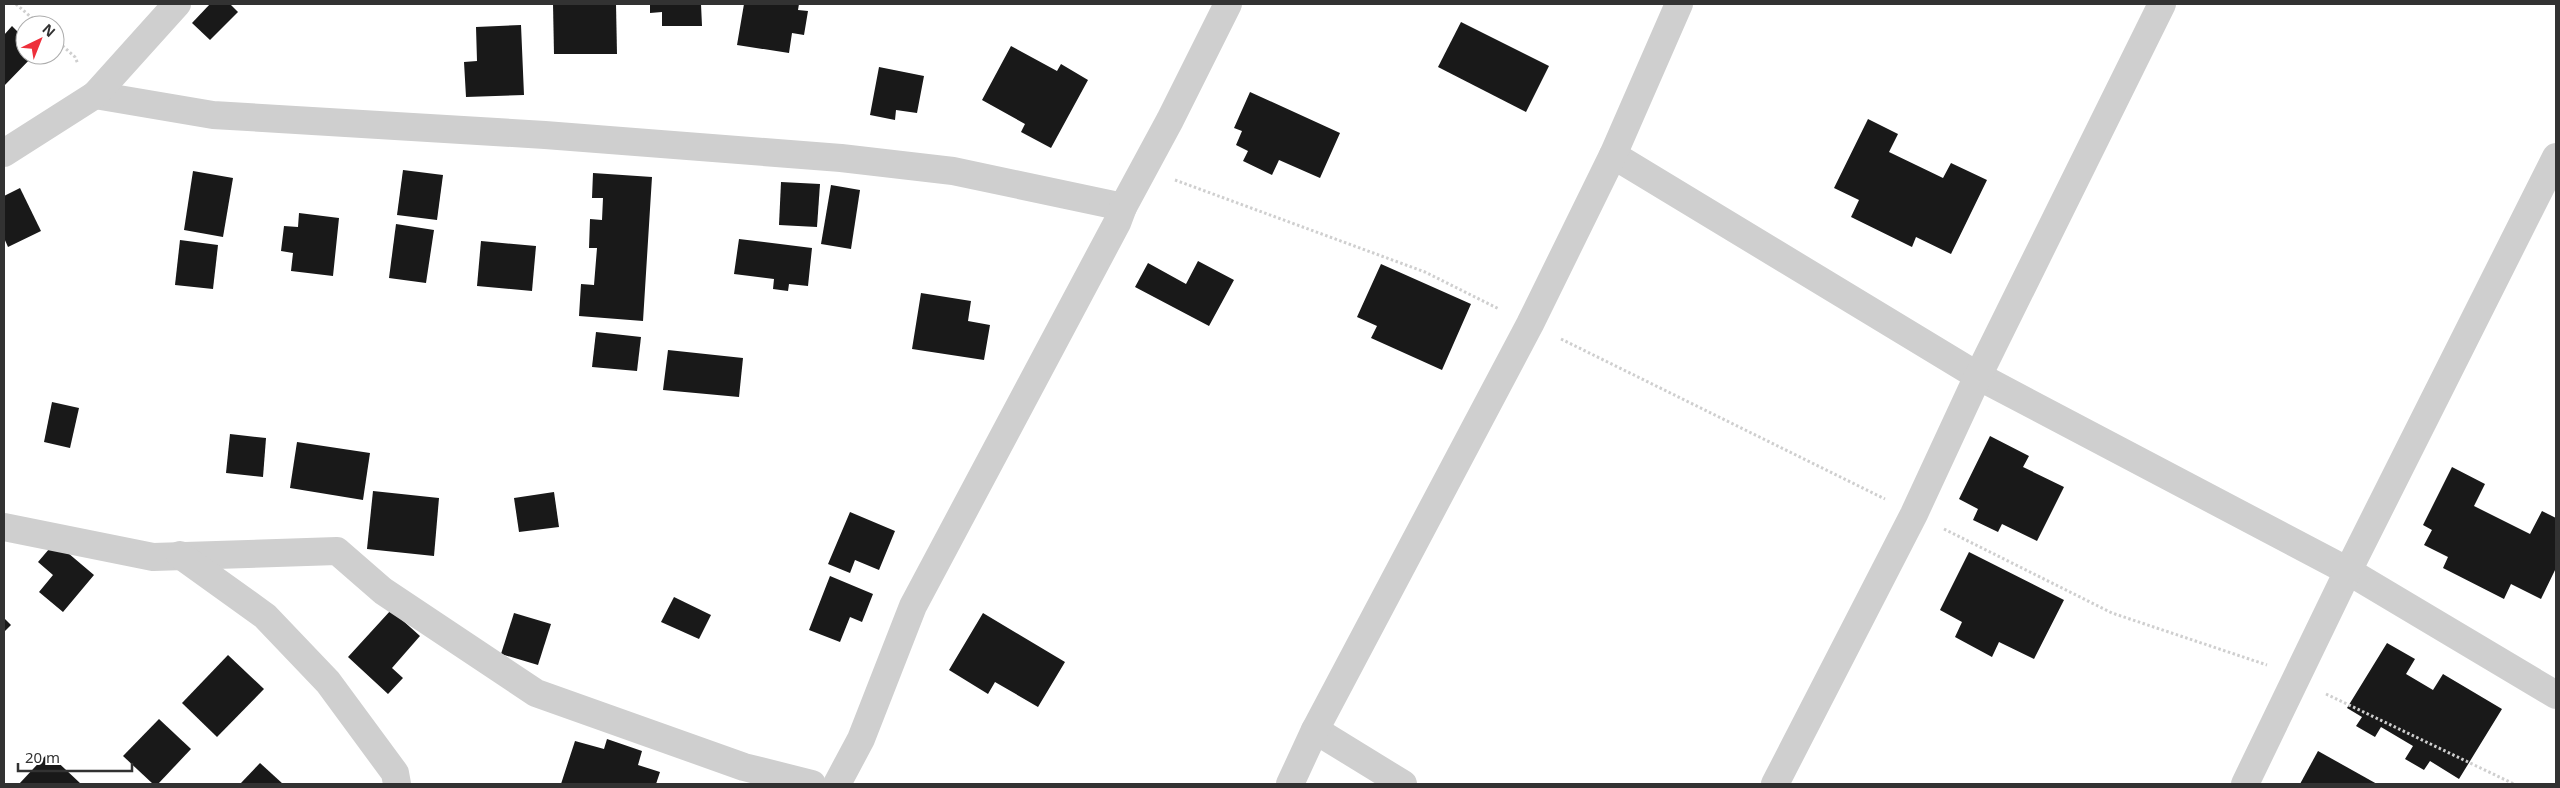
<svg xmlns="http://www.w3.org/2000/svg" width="2560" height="788" font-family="'Noto Sans',sans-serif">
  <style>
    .building { fill: #191919 }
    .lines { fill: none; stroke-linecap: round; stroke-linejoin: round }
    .path { stroke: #cfcfcf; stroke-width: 3; stroke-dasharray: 2.5 2.5; stroke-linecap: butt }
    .street { stroke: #cfcfcf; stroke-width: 28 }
  </style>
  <rect width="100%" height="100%" fill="#fff"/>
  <!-- building -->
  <g class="building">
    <path d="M 210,4 L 230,4 L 238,12 L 210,40 L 192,23 Z"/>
    <path d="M 553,4 L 616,4 L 617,54 L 554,54 Z"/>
    <path d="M 650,4 L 701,4 L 702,26 L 662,26 L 662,12 L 650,13 Z"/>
    <path d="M 744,4 L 799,4 L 798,10 L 808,11 L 804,35 L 792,33 L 789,53 L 737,45 Z"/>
    <path d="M 1461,22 L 1549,66 L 1526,112 L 1438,67 Z"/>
    <path d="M 521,25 L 524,95 L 466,97 L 464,62 L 477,61 L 476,27 Z"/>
    <path d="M 12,26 L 25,39 L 25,55 L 34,55 L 4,86 L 4,35 Z"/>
    <path d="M 1011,46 L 1057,71 L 1061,64 L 1088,80 L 1051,148 L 1021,132 L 1025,124 L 982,100 Z"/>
    <path d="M 879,67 L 924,76 L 917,113 L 896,110 L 895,120 L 870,115 Z"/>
    <path d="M 1250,92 L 1340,133 L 1320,178 L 1279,160 L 1272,175 L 1243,161 L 1248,151 L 1236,145 L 1242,131 L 1234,128 Z"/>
    <path d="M 1868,119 L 1898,134 L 1889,152 L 1943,178 L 1951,163 L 1987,180 L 1951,254 L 1916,237 L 1912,247 L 1851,217 L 1859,200 L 1834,188 Z"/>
    <path d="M 403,170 L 443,175 L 437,220 L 397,215 Z"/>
    <path d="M 193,171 L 233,178 L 223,237 L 184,230 Z"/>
    <path d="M 593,173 L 652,177 L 643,321 L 579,316 L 581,284 L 594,285 L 597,248 L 589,248 L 590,219 L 602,220 L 603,198 L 592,198 Z"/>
    <path d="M 781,182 L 820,184 L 817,227 L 779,225 Z"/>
    <path d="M 831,185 L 860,190 L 851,249 L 821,244 Z"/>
    <path d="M 20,188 L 41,231 L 8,247 L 4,238 L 4,196 Z"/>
    <path d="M 299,213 L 339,218 L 333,276 L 291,271 L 293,253 L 281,251 L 284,226 L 298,227 Z"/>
    <path d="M 396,224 L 434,230 L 426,283 L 389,278 Z"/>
    <path d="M 739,239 L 812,248 L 808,286 L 789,284 L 788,291 L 773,289 L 774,279 L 734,274 Z"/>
    <path d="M 180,240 L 218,245 L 213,289 L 175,285 Z"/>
    <path d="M 481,241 L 536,246 L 532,291 L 477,286 Z"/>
    <path d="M 1198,261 L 1234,280 L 1209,326 L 1135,287 L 1148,263 L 1186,284 Z"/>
    <path d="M 1381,264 L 1471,304 L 1442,370 L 1371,338 L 1377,326 L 1357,317 Z"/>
    <path d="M 921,293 L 971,301 L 968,321 L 990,325 L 984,360 L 912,349 Z"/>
    <path d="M 596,332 L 641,337 L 637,371 L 592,367 Z"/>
    <path d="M 668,350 L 743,358 L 739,397 L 663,390 Z"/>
    <path d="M 52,402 L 79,408 L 70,448 L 44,442 Z"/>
    <path d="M 230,434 L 266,438 L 263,477 L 226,473 Z"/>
    <path d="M 1990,436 L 2029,456 L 2023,467 L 2064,487 L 2037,541 L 2002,524 L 1998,532 L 1973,520 L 1978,509 L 1959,499 Z"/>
    <path d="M 297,442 L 370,453 L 363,500 L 290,488 Z"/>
    <path d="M 2452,467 L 2485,484 L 2474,506 L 2530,534 L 2542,511 L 2556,518 L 2556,568 L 2541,599 L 2511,584 L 2504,599 L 2443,568 L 2448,557 L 2424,545 L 2432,530 L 2423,525 Z"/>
    <path d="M 373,491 L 439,498 L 434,556 L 367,549 Z"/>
    <path d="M 554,492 L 559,527 L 519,532 L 514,498 Z"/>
    <path d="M 850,512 L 895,531 L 879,570 L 855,560 L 850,573 L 828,564 Z"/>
    <path d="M 55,542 L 94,575 L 63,612 L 39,592 L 53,575 L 38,562 Z"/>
    <path d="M 1969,552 L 2064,600 L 2034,659 L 1999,642 L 1992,657 L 1955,637 L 1962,622 L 1940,610 Z"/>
    <path d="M 830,576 L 873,594 L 862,622 L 850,617 L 840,642 L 809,630 Z"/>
    <path d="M 674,597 L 711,615 L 699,639 L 661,622 Z"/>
    <path d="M 391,610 L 420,636 L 392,668 L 403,678 L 388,694 L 348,657 Z"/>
    <path d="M 514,613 L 551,624 L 538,665 L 501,654 Z"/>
    <path d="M 983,613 L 1065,662 L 1038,707 L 995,682 L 988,694 L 949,670 Z"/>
    <path d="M 4,618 L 11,625 L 4,632 Z"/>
    <path d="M 2387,643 L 2415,659 L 2406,674 L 2433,690 L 2443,674 L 2502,709 L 2459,779 L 2430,761 L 2424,770 L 2405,759 L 2413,746 L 2381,727 L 2375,737 L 2356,726 L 2362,717 L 2347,708 Z"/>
    <path d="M 228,655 L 264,689 L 217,737 L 182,703 Z"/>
    <path d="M 159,719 L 191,749 L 158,784 L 153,784 L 123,756 Z"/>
    <path d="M 607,739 L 642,751 L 638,765 L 660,772 L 656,784 L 561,784 L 575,741 L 604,749 Z"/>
    <path d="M 2318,751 L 2377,784 L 2300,784 Z"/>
    <path d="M 48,753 L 81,784 L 19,784 Z"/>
    <path d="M 260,763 L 283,784 L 240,784 Z"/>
  </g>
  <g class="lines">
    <!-- path -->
    <g class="path">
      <path d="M 16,4 L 40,25"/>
      <path d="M 55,39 L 75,57 L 78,64"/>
      <path d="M 1175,180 L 1425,272 L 1499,309"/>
      <path d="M 1561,339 L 1885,499"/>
      <path d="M 1944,529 L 2112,613 L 2267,665"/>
      <path d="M 2326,694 L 2514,784"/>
    </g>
    <!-- street -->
    <g class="street">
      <path d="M 95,95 L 213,115 L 545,135 L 841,158 L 953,171 L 1123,207"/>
      <path d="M 4,153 L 95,95 L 177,4"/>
      <path d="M 1613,155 L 1978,376 L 2348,571 L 2556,695"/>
      <path d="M 4,527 L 153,557 L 337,551 L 383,591 L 536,693 L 744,767 L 812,784"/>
      <path d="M 180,555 L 265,616 L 328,682 L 395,773 L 397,784"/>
      <path d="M 1315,730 L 1403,784"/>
      <path d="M 837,784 L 861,739 L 913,606 L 1117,223 L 1123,207 L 1170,120 L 1228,4"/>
      <path d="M 1290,784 L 1315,730 L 1530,324 L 1613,155 L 1679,4"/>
      <path d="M 1775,784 L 1914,514 L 1978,376 L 2162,4"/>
      <path d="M 2245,784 L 2348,571 L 2556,157"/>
    </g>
  </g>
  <!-- border -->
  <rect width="2560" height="788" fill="none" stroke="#323232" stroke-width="10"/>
  <!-- north arrow -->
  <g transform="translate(40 40) rotate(43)"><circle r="24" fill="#ffffff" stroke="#adadad"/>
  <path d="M0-4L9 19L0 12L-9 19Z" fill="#ee2f3b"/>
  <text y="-8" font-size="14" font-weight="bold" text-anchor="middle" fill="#323232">N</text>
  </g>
  <!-- scale -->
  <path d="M18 763v8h114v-8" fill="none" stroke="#323232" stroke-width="2.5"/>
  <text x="25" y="763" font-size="15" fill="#323232" stroke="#ffffff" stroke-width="4" paint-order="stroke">20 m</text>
</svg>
